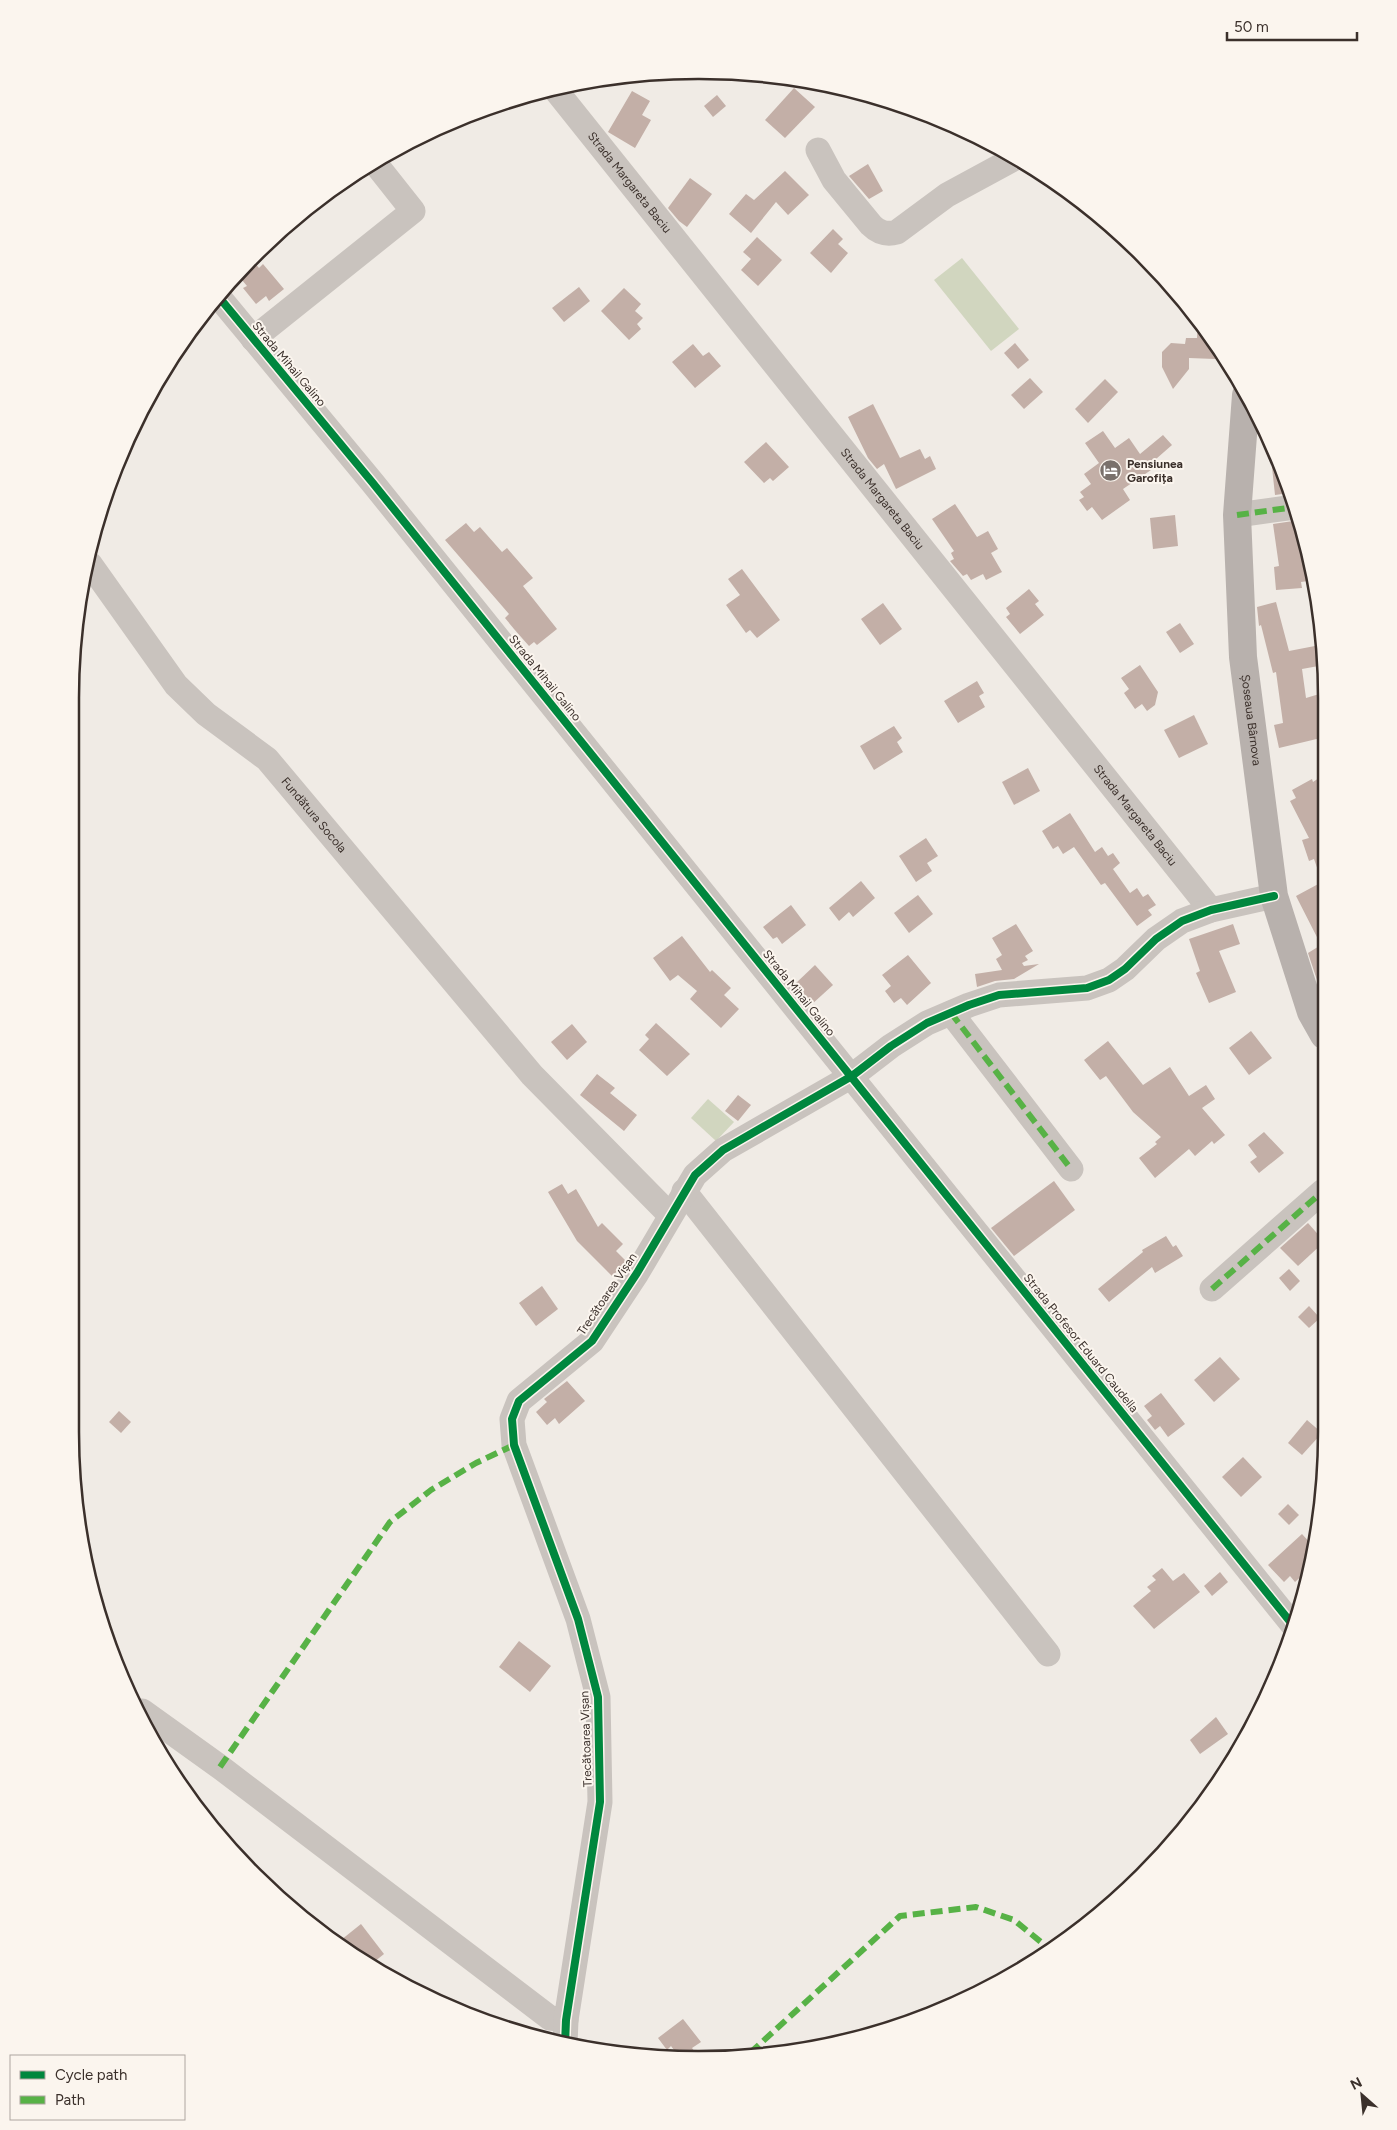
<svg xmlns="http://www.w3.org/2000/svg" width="1397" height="2130" font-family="Figtree,sans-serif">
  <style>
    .green { fill: #d1d6bf }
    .building { fill: #c3afa7 }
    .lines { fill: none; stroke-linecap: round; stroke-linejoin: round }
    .minor { stroke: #c9c3be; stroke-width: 25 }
    .major { stroke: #b8b1ad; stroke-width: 28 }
    .quiet { stroke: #57b246; stroke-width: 6; stroke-dasharray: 12 6; stroke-linecap: butt }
    .cycleway-casing { stroke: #fbf5ee; stroke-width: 11 }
    .cycleway { stroke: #00873e; stroke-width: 8 }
    .labels { text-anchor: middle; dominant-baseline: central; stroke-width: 4; stroke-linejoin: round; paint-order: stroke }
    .street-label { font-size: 12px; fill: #3b302b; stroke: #fbf5ee }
    .poi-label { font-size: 12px; font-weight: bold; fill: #3b302b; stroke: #fbf5ee; text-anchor: start }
    .rim { fill: none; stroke: #3b302b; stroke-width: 2.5 }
  </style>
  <rect width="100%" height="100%" fill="#f0ebe5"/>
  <!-- green -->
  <g class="green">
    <path d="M 962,258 L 1019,329 L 991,351 L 934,280 Z"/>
    <path d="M 708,1099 L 734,1122 L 716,1141 L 691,1118 Z"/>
  </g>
  <!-- building -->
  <g class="building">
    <path d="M 794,88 L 815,107 L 785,138 L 765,120 Z"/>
    <path d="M 632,91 L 650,101 L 642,115 L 651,120 L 635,148 L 608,132 Z"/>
    <path d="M 717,95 L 726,106 L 713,117 L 704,106 Z"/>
    <path d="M 868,164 L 883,191 L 869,199 L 849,176 Z"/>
    <path d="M 785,171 L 809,195 L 788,215 L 776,202 L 751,233 L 729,214 L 746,194 L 754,200 Z"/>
    <path d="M 690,178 L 712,194 L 687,227 L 679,221 L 668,208 Z"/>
    <path d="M 833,229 L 843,239 L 838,244 L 848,253 L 831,273 L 810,253 Z"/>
    <path d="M 757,237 L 782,260 L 758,286 L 741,270 L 751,259 L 743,252 Z"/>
    <path d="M 252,260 L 259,268 L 263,264 L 284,289 L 269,301 L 266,296 L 256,304 L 243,288 L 247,286 L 237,274 Z"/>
    <path d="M 579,287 L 590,301 L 564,322 L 552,308 Z"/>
    <path d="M 624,288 L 641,304 L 635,311 L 643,318 L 637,324 L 641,329 L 629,340 L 601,311 Z"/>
    <path d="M 1198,317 L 1215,345 L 1215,359 L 1189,358 L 1189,369 L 1173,389 L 1162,367 L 1162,352 L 1171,343 L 1185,344 L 1186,338 L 1197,338 Z"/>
    <path d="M 1015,343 L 1029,360 L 1018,369 L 1004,353 Z"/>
    <path d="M 693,344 L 703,356 L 709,352 L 721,366 L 695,388 L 672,362 Z"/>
    <path d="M 1030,378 L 1043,392 L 1024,409 L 1011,395 Z"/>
    <path d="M 1105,379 L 1118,392 L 1088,423 L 1075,409 Z"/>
    <path d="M 873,404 L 900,458 L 920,449 L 925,459 L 930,456 L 936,469 L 896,489 L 884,464 L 877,469 L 868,458 L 848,417 Z"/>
    <path d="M 1103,431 L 1115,448 L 1129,438 L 1140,454 L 1163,435 L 1172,445 L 1148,466 L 1151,470 L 1123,489 L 1130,500 L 1102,520 L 1092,507 L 1087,511 L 1079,500 L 1084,497 L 1080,492 L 1091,484 L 1084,474 L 1099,463 L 1085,443 Z"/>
    <path d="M 766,442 L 789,467 L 773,481 L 770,478 L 764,483 L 744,462 Z"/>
    <path d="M 1276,457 L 1288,488 L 1290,493 L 1275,495 L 1271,458 Z"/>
    <path d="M 955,504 L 977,537 L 988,531 L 998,549 L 991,553 L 1002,572 L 986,580 L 983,574 L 971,580 L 967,574 L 963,576 L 950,561 L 954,559 L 951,553 L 954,551 L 932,519 Z"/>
    <path d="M 1175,515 L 1178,546 L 1153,549 L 1150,518 Z"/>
    <path d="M 1300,520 L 1305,534 L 1308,581 L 1301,582 L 1302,588 L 1276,590 L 1274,567 L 1279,566 L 1273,524 Z"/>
    <path d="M 466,523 L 474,532 L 480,527 L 502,552 L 507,548 L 533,578 L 523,586 L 557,629 L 537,645 L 534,642 L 529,646 L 514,629 L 505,618 L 509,614 L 445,540 Z"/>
    <path d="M 742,569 L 780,620 L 757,638 L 750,630 L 746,633 L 726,605 L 740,595 L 728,579 Z"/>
    <path d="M 1029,589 L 1039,601 L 1035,604 L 1044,615 L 1020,634 L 1006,617 L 1010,614 L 1006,608 Z"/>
    <path d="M 1276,602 L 1289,651 L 1320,645 L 1324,665 L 1302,669 L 1306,698 L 1326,692 L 1325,737 L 1279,748 L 1274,725 L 1283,723 L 1276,672 L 1273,673 L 1261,625 L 1259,626 L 1257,607 Z"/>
    <path d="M 883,603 L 902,629 L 880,645 L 861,619 Z"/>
    <path d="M 1180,623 L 1194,644 L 1180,653 L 1166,632 Z"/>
    <path d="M 1140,665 L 1158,692 L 1155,705 L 1147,711 L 1142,704 L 1135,709 L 1124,693 L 1129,689 L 1121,678 Z"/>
    <path d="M 977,681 L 984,693 L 979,696 L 985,707 L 958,723 L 944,701 Z"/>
    <path d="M 1194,715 L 1208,744 L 1179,758 L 1164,730 Z"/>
    <path d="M 894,726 L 902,738 L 897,742 L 903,752 L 874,770 L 860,746 Z"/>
    <path d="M 1028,768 L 1040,791 L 1014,805 L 1002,782 Z"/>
    <path d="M 1319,778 L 1325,789 L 1324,1001 L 1308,953 L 1321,945 L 1296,896 L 1322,882 L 1314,859 L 1309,861 L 1302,840 L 1309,838 L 1290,801 L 1296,798 L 1292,790 L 1312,779 L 1313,782 Z"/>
    <path d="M 1070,813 L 1095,852 L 1102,847 L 1108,856 L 1113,853 L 1120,863 L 1113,869 L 1130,893 L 1137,888 L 1143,897 L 1148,894 L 1156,905 L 1148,910 L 1152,915 L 1137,926 L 1105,883 L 1101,885 L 1074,847 L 1063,854 L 1058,846 L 1053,849 L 1042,831 Z"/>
    <path d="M 926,838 L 938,856 L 927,863 L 932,871 L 916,882 L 899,856 Z"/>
    <path d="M 861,881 L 875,898 L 853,917 L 849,912 L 839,921 L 829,908 Z"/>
    <path d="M 918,895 L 933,914 L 909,933 L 894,913 Z"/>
    <path d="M 791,905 L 806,925 L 782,944 L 777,937 L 773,939 L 763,927 Z"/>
    <path d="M 1016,924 L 1033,951 L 1025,956 L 1028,960 L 1022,963 L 1024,966 L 1039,964 L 1014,979 L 995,981 L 977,987 L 975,974 L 1002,970 L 996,959 L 1002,955 L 992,938 Z"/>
    <path d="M 1233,924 L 1240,944 L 1219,951 L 1236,992 L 1209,1003 L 1196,973 L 1200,971 L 1189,939 Z"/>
    <path d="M 682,936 L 710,972 L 712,970 L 731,988 L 724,995 L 739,1009 L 721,1028 L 690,999 L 697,991 L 678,975 L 670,981 L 653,958 Z"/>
    <path d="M 908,955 L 931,983 L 907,1005 L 901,998 L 894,1003 L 885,991 L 891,986 L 882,975 Z"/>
    <path d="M 815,965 L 833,985 L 811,1005 L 795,984 Z"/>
    <path d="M 656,1023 L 690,1054 L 667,1076 L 639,1050 L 649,1039 L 645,1035 Z"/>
    <path d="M 572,1024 L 587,1042 L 567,1060 L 551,1042 Z"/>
    <path d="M 1251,1031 L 1272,1058 L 1249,1075 L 1229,1048 Z"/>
    <path d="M 1108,1041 L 1143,1085 L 1170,1067 L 1189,1096 L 1206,1085 L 1215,1099 L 1202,1108 L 1225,1135 L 1214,1144 L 1212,1141 L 1195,1156 L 1189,1149 L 1155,1178 L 1139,1158 L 1157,1144 L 1155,1142 L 1161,1137 L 1133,1112 L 1106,1076 L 1100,1080 L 1084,1060 Z"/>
    <path d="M 597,1074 L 615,1088 L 610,1093 L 637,1115 L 624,1131 L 580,1095 Z"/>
    <path d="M 738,1095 L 751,1105 L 738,1121 L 725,1111 Z"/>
    <path d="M 1264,1132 L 1284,1153 L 1259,1173 L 1250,1162 L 1257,1157 L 1248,1145 Z"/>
    <path d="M 1054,1181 L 1075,1210 L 1014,1256 L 991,1228 Z"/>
    <path d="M 562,1184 L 568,1194 L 576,1189 L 598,1227 L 602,1223 L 623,1244 L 616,1251 L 627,1262 L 612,1276 L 577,1241 L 548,1192 Z"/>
    <path d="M 1308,1223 L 1323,1240 L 1323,1243 L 1298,1266 L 1280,1248 Z"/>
    <path d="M 1166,1236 L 1173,1247 L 1176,1245 L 1183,1256 L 1155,1273 L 1152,1267 L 1109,1302 L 1098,1289 L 1143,1252 L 1142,1250 Z"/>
    <path d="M 1289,1269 L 1300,1281 L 1290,1291 L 1279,1278 Z"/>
    <path d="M 542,1286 L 558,1309 L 536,1326 L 519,1303 Z"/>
    <path d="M 1309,1306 L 1320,1318 L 1309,1328 L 1298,1317 Z"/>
    <path d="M 1220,1357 L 1240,1379 L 1214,1402 L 1194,1380 Z"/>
    <path d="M 567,1381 L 585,1401 L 559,1424 L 555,1418 L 547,1425 L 536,1412 L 547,1402 L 544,1399 Z"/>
    <path d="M 1161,1393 L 1185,1424 L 1168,1437 L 1160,1426 L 1155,1430 L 1147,1420 L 1152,1416 L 1144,1406 Z"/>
    <path d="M 119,1411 L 131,1422 L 121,1433 L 109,1422 Z"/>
    <path d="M 1307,1420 L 1322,1433 L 1302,1455 L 1288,1443 Z"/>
    <path d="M 1243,1457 L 1262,1477 L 1241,1497 L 1222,1477 Z"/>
    <path d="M 1288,1504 L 1299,1515 L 1289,1525 L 1278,1514 Z"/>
    <path d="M 1302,1534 L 1313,1546 L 1306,1572 L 1295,1582 L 1290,1576 L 1284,1582 L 1268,1565 Z"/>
    <path d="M 1162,1568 L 1173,1581 L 1184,1573 L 1200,1592 L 1154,1629 L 1133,1606 L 1151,1591 L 1147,1587 L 1156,1580 L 1152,1576 Z"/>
    <path d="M 1220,1572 L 1228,1582 L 1212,1596 L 1204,1586 Z"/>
    <path d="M 519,1641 L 551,1666 L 530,1692 L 499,1667 Z"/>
    <path d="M 1216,1717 L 1228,1734 L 1200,1754 L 1190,1740 Z"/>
    <path d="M 361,1924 L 384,1954 L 369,1966 L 336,1944 Z"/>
    <path d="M 683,2019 L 701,2042 L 692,2048 L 701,2060 L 680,2058 L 671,2046 L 667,2050 L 658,2038 Z"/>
  </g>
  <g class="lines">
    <!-- minor -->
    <g class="minor">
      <path id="s1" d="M 554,88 L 1211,910"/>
      <path d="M 818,150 L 834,180 L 871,225 C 879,233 886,235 897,232 L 947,195 L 1017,157"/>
      <path d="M 218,296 L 372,482 L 1292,1624"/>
      <path d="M 253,339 L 413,211 L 375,163"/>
      <path d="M 1237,515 L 1295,507"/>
      <path id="s2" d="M 90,564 L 176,685 L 206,714 L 267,759 L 532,1075 L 670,1215"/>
      <path d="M 951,1013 L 1071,1169"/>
      <path d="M 684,1191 L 1048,1654"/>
      <path d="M 1212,1289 L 1323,1191"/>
      <path d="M 142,1711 L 220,1767 L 550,2018 L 566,2020"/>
      <path d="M 565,2045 L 566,2020 L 600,1802 L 598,1697 L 578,1619 L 514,1445 L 512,1419 L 519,1401 L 592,1341 L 637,1273 L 695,1175 L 723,1150 L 852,1076 L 891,1046 L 927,1023 L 969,1005 L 999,995 L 1087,988 L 1109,980 L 1125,969 L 1156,939 L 1182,921 L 1211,910 L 1274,896"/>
    </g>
    <!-- major -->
    <path class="major" id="s3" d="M 1246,395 L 1237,515 L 1243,657 L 1274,896 L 1311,1012 L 1324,1035"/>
    <!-- quiet -->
    <g class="quiet">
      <path d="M 1237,515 L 1295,507"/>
      <path d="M 951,1013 L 1071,1169"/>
      <path d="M 1212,1289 L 1323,1191"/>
      <path d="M 220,1767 L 390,1522 L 431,1490 L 476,1463 L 514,1445"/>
      <path d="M 750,2053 L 900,1916 L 976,1907 L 1014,1920 L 1052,1951"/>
    </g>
    <defs>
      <g id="cycleway">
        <path d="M 218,296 L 372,482 L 1292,1624"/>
        <path d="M 565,2045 L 566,2020 L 600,1802 L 598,1697 L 578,1619 L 514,1445 L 512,1419 L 519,1401 L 592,1341 L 637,1273 L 695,1175 L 723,1150 L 852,1076 L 891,1046 L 927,1023 L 969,1005 L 999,995 L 1087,988 L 1109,980 L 1125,969 L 1156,939 L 1182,921 L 1211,910 L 1274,896"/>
      </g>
    </defs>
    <!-- cycleway casing -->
    <use href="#cycleway" class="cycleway-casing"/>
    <!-- cycleway -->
    <use href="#cycleway" class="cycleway"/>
  </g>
  <!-- icons -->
  <defs>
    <symbol id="hotel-disc" viewBox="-11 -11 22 22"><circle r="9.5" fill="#7a716c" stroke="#fbf5ee"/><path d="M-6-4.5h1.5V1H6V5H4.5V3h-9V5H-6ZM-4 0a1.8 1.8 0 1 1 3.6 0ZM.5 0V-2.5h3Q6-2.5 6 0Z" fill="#fff"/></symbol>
  </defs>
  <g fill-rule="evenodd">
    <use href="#hotel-disc" x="1098" y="458" width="25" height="25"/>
  </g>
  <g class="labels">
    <!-- street labels -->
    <g class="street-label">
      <text stroke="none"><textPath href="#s1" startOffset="121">Strada Margareta Baciu</textPath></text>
      <text transform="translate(289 364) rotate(50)">Strada Mihail Galino</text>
      <text stroke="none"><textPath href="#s1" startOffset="526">Strada Margareta Baciu</textPath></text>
      <text transform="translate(545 678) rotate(51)">Strada Mihail Galino</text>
      <text stroke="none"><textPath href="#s3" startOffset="326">Șoseaua Bârnova</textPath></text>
      <text stroke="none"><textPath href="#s2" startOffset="339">Fundătura Socola</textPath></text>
      <text stroke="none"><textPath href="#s1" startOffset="931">Strada Margareta Baciu</textPath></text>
      <text transform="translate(799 993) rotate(51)">Strada Mihail Galino</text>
      <text transform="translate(607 1294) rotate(-56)">Trecătoarea Vișan</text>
      <text transform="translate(1081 1343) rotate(51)">Strada Profesor Eduard Caudella</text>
      <text transform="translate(586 1739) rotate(-92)">Trecătoarea Vișan</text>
    </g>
    <!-- poi labels -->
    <g class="poi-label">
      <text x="1127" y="464">Pensiunea<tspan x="1127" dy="14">Garofița</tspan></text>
    </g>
  </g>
  <!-- crop -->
  <path d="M0 0H1397V2130H0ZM698 79H699A619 619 0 0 1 1318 698V1432A619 619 0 0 1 699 2051H698A619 619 0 0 1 79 1432V698A619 619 0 0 1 698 79Z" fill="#fbf5ee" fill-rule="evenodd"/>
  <path class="rim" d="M698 79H699A619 619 0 0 1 1318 698V1432A619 619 0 0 1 699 2051H698A619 619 0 0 1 79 1432V698A619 619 0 0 1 698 79Z"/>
  <!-- legend -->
  <rect x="10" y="2055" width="175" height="65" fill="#fbf5ee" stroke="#aea6a0"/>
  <rect x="20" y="2071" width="25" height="8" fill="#00873e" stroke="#aea6a0"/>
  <text x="55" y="2080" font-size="15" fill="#3b302b">Cycle path</text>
  <rect x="20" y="2096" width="25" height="8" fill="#57b246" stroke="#aea6a0"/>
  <text x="55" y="2105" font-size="15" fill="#3b302b">Path</text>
  <!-- north arrow -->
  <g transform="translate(1362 2095) rotate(333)" stroke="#fbf5ee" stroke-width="4" paint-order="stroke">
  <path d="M0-4L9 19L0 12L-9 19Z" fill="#3b302b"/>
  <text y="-8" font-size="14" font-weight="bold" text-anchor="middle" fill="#3b302b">N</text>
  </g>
  <!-- scale -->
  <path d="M1227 32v8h130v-8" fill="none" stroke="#3b302b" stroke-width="2.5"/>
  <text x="1234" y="32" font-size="15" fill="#3b302b" stroke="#fbf5ee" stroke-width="4" paint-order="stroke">50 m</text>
</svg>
